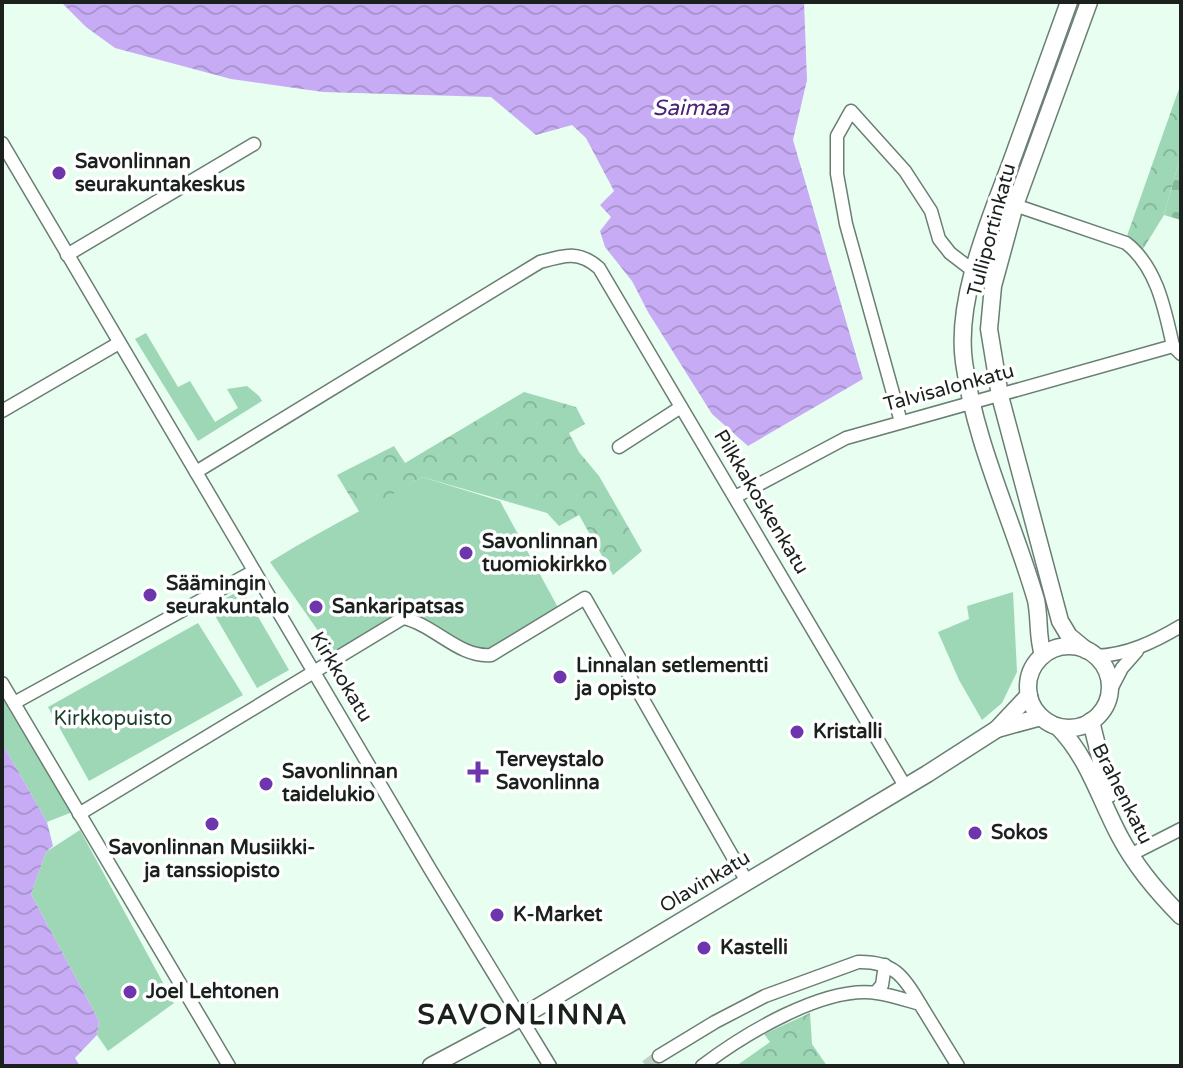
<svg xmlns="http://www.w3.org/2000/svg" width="1183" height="1068" font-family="'Varela Round',sans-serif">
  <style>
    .green { fill: #9dd7b6 }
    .forest { fill: url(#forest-crowns) }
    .cemetery { fill: url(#cemetery-stones) }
    .water { fill: url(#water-waves) }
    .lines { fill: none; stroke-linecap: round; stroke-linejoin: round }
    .minor-tunnel { stroke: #bfd2c7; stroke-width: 12; stroke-dasharray: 12 6; stroke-linecap: butt }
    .minor-casing { stroke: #6b7e73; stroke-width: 15 }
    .secondary-casing { stroke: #6b7e73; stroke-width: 19 }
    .minor { stroke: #fff; stroke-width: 12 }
    .secondary { stroke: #fff; stroke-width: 16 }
    .poi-dot { fill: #6e36ac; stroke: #fff; stroke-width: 3 }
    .labels { text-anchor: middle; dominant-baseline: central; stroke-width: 7; stroke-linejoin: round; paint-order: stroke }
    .poi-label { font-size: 20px; font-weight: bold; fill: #1b221e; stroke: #fff; text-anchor: start }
    .street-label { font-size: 20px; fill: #1b221e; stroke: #fff }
    .park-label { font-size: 20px; fill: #183d2b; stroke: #fff }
    .water-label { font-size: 22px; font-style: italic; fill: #4a2376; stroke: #fff }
    .district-label { font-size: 28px; font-weight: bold; letter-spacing: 2px; fill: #1b221e; stroke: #fff }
  </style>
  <defs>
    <pattern id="forest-crowns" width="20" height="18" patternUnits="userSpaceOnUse" patternTransform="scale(2)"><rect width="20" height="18" fill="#9dd7b6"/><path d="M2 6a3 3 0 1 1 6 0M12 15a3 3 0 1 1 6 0" fill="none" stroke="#87b89c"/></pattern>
    <pattern id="cemetery-stones" width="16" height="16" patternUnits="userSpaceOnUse" patternTransform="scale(2)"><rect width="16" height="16" fill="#9dd7b6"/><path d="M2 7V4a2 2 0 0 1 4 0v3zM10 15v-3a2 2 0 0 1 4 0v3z" fill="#87b89c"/></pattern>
    <pattern id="water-waves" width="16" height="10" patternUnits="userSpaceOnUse" patternTransform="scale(2)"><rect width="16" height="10" fill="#c7acf5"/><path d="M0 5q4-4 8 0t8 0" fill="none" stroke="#aa94d2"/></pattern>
  </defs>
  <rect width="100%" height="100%" fill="#e8fef1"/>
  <!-- green -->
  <g class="green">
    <path d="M 146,333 L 178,387 L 190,381 L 215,422 L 238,408 L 227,389 L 247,386 L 259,396 L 262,401 L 198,441 L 135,339 Z"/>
    <path d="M 422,477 L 500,501 L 561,613 L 491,655 L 404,618 L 337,658 L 270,562 C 319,531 371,506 422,477 Z"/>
    <path d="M 242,589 L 289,670 L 257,688 L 210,607 Z"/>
    <path d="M 1013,592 L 1017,672 L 1002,703 L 982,720 L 959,680 L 938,632 L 969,619 L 967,606 Z"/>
    <path d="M 198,623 L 243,695 L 89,781 L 48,707 Z"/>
    <path d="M 2,697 L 71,811 L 70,813 L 47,822 L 2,743 Z"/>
    <path d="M 80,830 L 174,1003 L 108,1051 L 97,1035 L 99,1021 L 31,894 L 46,852 Z"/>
  </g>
  <!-- forest -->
  <g class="forest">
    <path d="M 1181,83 L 1181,154 L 1164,215 L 1140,254 L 1126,243 L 1128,233 Z"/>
    <path d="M 524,392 L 576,407 L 585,424 L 569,433 L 579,452 L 599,476 L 642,551 L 613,575 L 579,515 L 559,526 L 547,513 L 422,477 L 360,513 L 337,475 L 394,446 L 405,463 Z"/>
    <path d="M 810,1013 L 812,1044 L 827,1066 L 736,1066 L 770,1042 L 764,1034 Z"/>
  </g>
  <!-- cemetery -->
  <path class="cemetery" d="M 1181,154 L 1181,220 L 1164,215 Z"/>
  <!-- water -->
  <g class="water">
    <path d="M 61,2 L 804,2 L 807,80 L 793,140 L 863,379 L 748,446 L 712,414 L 648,312 L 632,281 L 605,247 L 600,231 L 611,217 L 600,205 L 614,191 L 586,138 L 572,125 L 536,135 L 491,97 L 323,92 L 231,79 L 115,48 L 86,27 Z"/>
    <path d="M 2,743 L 47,822 L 53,846 L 46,852 L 31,894 L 99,1021 L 97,1035 L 75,1058 L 80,1066 L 2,1066 Z"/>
  </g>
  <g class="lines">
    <!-- minor-tunnel -->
    <path class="minor-tunnel" d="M 646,1066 L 659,1056"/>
    <defs>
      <g id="minor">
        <path d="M 2,143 L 430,869 L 550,1066"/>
        <path d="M 997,199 L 1126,243 C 1157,267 1165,310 1173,346"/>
        <path d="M 67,255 L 254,144"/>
        <path d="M 2,411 L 119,343"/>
        <path d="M 901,422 L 846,224 L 837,174 L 837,136 L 851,111 L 905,171 L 931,211 L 939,239 L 950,253 L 993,286"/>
        <path d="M 619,447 L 681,407"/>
        <path d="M 196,472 L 540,262 C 564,255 579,250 599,268 L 905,786"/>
        <path d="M 735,497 L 846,438 L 1173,346 L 1181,354"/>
        <path d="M 1096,656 C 1127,655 1154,642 1181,626"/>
        <path d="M 2,683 L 229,1066"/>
        <path d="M 1109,693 L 1122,668 L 1137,651"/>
        <path d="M 14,703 L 254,571"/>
        <path d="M 79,814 L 403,618 C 435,625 459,658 491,655 L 585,598 L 746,880"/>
        <path d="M 1130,855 L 1181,829"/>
        <path d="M 876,992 L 882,985 L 885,965"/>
        <path d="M 659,1056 L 715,1022 L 765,996 L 858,962 C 893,961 904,976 920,1004"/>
        <path d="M 702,1066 C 743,1035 824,985 877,993 C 891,995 906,1000 920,1004 L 958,1066"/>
      </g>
      <g id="secondary">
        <circle cx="1069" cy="687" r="41"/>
        <path d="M 1086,650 L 1069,636 L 1060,621 L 1000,396 L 989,329 L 993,286 L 1015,205 L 1089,2"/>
        <path d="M 1043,655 C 1037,636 1040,619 1036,600 C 1013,521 975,444 964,362 C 955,298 991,217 1013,157 C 1032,105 1050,54 1069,2"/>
        <path d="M 1091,721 L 1109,794"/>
        <path d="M 1058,727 C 1088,757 1100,800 1120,837 C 1136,867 1157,892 1181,916"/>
        <path d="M 997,729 L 1041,717"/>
        <path d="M 431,1066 L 508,1025 L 927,774 L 997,729 L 1029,695"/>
      </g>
    </defs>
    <!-- minor casing -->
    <use href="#minor" class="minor-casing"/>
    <!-- secondary casing -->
    <use href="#secondary" class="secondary-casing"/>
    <!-- minor -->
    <use href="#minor" class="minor"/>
    <!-- secondary -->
    <use href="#secondary" class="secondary"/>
  </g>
  <!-- markers -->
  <g class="poi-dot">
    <circle cx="59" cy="173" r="8"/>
    <circle cx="466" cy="553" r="8"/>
    <circle cx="150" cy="595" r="8"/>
    <circle cx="316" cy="607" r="8"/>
    <circle cx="560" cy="677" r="8"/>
    <circle cx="797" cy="732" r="8"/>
    <path d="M474 760h8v8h8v8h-8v8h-8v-8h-8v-8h8z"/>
    <circle cx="266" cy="784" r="8"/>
    <circle cx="212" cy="824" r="8"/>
    <circle cx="975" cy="833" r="8"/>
    <circle cx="497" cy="915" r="8"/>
    <circle cx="704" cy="948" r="8"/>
    <circle cx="130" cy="992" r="8"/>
  </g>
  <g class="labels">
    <!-- poi labels -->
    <g class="poi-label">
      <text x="75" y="162">Savonlinnan<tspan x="75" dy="23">seurakuntakeskus</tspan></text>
      <text x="482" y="542">Savonlinnan<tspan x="482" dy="23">tuomiokirkko</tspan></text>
      <text x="166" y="584">Säämingin<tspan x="166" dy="23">seurakuntalo</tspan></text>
      <text x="332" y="607">Sankaripatsas</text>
      <text x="576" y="666">Linnalan setlementti<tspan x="576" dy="23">ja opisto</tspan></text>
      <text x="813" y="732">Kristalli</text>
      <text x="496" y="760">Terveystalo<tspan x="496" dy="23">Savonlinna</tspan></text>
      <text x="282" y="772">Savonlinnan<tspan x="282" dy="23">taidelukio</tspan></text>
      <text x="991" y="833">Sokos</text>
      <text x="212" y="848" text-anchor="middle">Savonlinnan Musiikki-<tspan x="212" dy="23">ja tanssiopisto</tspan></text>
      <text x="513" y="915">K-Market</text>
      <text x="720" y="948">Kastelli</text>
      <text x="146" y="992">Joel Lehtonen</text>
    </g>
    <!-- street labels -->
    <g class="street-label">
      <text transform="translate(992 230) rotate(-75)">Tulliportinkatu</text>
      <text transform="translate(949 388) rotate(-15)">Talvisalonkatu</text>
      <text transform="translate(761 502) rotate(59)">Pilkkakoskenkatu</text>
      <text transform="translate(341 677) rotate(59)">Kirkkokatu</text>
      <text transform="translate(1122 794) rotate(63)">Brahenkatu</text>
      <text transform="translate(705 882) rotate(-31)">Olavinkatu</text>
    </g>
    <!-- park labels -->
    <g class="park-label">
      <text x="113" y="719">Kirkkopuisto</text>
    </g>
    <!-- water labels -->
    <g class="water-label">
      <text x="691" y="108">Saimaa</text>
    </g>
    <!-- district labels -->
    <g class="district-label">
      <text x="523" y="1015">SAVONLINNA</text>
    </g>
  </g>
  <!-- border -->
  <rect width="1183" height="1068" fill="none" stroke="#1b221e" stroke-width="8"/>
</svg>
